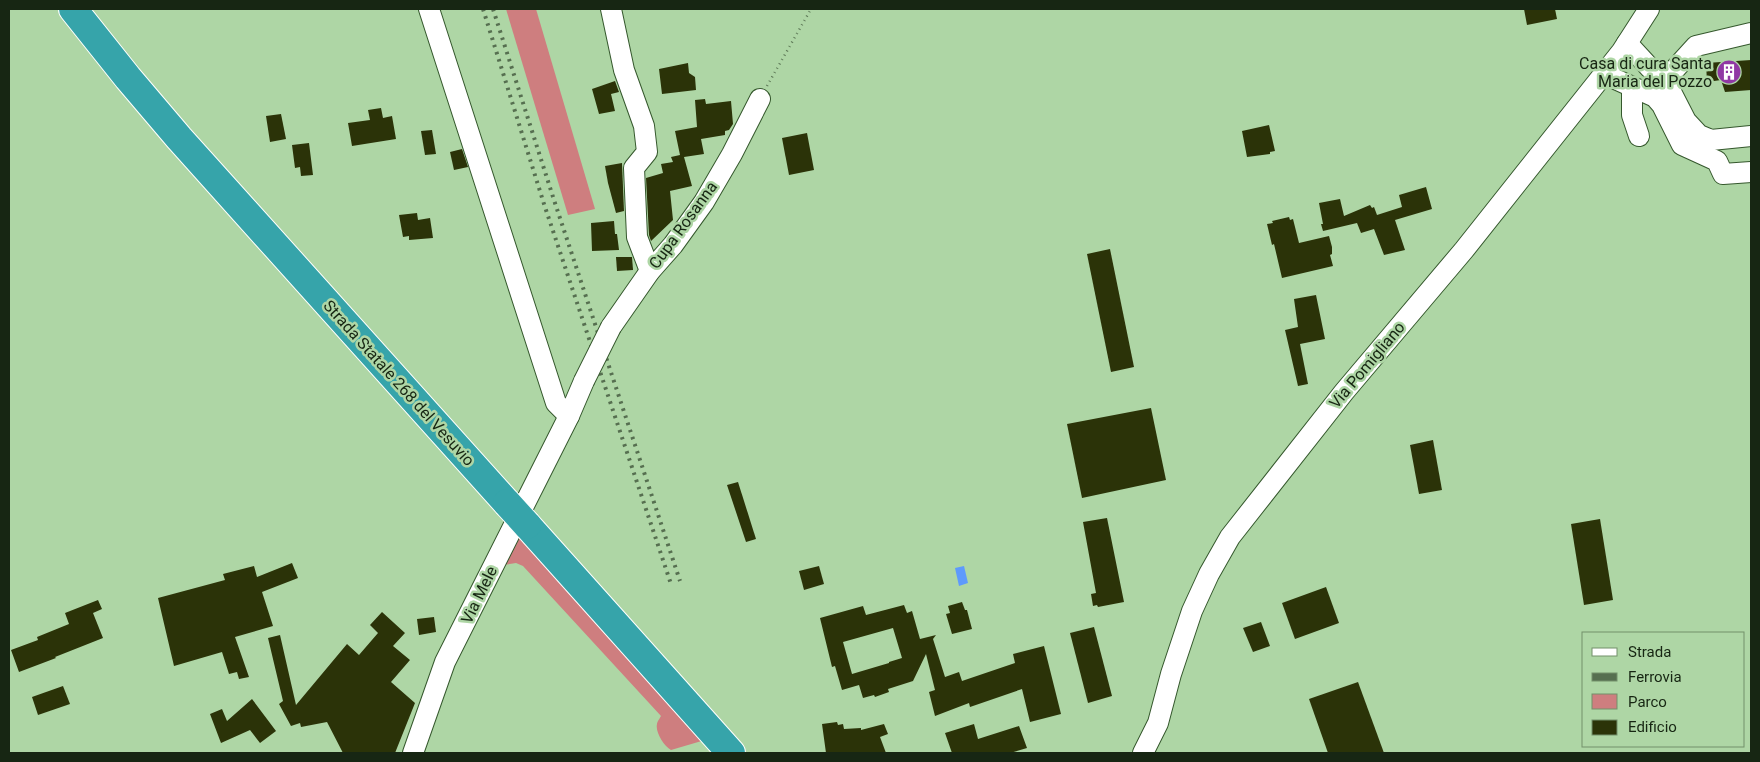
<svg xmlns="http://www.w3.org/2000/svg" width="1760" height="762" font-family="Roboto,sans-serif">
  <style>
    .green { fill: #ce7e7f }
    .water { fill: #5e9afc }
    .building { fill: #2b3308; fill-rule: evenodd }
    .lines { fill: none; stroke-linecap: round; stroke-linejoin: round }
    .minor-casing { stroke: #35582d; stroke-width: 22 }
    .highway-casing { stroke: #fff; stroke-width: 30 }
    .path { stroke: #5f7a58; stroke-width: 2.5; stroke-dasharray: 1 4; stroke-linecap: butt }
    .minor { stroke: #fff; stroke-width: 20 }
    .highway { stroke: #36a4aa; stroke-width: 28 }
    .rail { stroke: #566f50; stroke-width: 4; stroke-dasharray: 2.5 5; stroke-linecap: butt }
    .minor-bridge-casing { stroke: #35582d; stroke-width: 22; stroke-linecap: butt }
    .highway-bridge-casing { stroke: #fff; stroke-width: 30; stroke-linecap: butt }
    .minor-bridge { stroke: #fff; stroke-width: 20 }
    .highway-bridge { stroke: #36a4aa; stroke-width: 28 }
    .labels { text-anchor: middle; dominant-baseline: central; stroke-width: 5; stroke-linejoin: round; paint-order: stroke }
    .poi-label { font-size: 16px; fill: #172613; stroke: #aed6a5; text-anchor: end }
    .street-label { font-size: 16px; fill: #172613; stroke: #aed6a5 }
  </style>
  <rect width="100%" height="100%" fill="#aed6a5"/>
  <!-- green -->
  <g class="green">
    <path d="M 506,9 L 536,9 L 595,209 L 568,215 Z"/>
    <path d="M 514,531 L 523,542 L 527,542 L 705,740 L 671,750 C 664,746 655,732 657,724 C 657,722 660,718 661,716 L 523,566 L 516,563 L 504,565 Z"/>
  </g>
  <!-- water -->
  <path class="water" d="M 964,566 L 968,583 L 959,586 L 955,568 Z"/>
  <!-- building -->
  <g class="building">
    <path d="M 1524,9 L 1555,9 L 1557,19 L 1527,25 Z"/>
    <path d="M 1751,60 L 1751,90 L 1725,92 L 1721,80 L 1707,82 L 1706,63 Z"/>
    <path d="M 688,63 L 689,73 L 695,77 L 696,90 L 662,94 L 659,69 Z"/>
    <path d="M 615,81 L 619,92 L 611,94 L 615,111 L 599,114 L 592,89 Z"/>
    <path d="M 705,99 L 706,104 L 731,101 L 733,124 L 729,130 L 725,131 L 725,135 L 701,139 L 704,154 L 684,157 L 692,186 L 670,191 L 673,220 L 651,241 L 649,235 L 646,178 L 663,173 L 661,164 L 673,162 L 671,157 L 680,155 L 675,131 L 697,127 L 695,100 Z"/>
    <path d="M 381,108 L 383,118 L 392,116 L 396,139 L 352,146 L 348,123 L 370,120 L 368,110 Z"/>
    <path d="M 281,114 L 286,139 L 270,142 L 266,116 Z"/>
    <path d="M 1269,125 L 1275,151 L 1270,152 L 1270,154 L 1247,157 L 1242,131 Z"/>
    <path d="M 432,130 L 436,154 L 425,155 L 421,131 Z"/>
    <path d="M 807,133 L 814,170 L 789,175 L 782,138 Z"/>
    <path d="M 309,143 L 313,175 L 301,176 L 300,167 L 295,168 L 292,145 Z"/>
    <path d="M 462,149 L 468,167 L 454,170 L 450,152 Z"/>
    <path d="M 622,163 L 624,211 L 616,213 L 608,183 L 605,166 Z"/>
    <path d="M 1426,187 L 1432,209 L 1395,220 L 1405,250 L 1384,255 L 1374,229 L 1361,233 L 1357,223 L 1323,231 L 1321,224 L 1323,224 L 1319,203 L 1340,199 L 1344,216 L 1370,205 L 1372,208 L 1374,207 L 1377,215 L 1402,207 L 1399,195 Z"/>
    <path d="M 417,213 L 418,220 L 430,218 L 433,238 L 409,240 L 409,236 L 403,237 L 399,215 Z"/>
    <path d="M 1289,217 L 1290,220 L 1293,219 L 1299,243 L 1329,236 L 1332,247 L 1332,254 L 1330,255 L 1333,266 L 1282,278 L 1274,244 L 1272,245 L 1267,224 L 1273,223 L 1272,221 Z"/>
    <path d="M 614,221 L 615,234 L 617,234 L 619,250 L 592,251 L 591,223 Z"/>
    <path d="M 1110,249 L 1134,367 L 1111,372 L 1087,254 Z"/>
    <path d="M 616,257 L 632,257 L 633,270 L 617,271 Z"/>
    <path d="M 1316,295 L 1325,339 L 1300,344 L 1308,384 L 1298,386 L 1285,330 L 1298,327 L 1294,299 Z"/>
    <path d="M 1151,408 L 1166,480 L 1082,498 L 1067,424 Z"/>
    <path d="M 1433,440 L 1442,490 L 1419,494 L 1410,445 Z"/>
    <path d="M 738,482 L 756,539 L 746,542 L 727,485 Z"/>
    <path d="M 1107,518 L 1124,602 L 1098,607 L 1097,605 L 1093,606 L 1091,594 L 1096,593 L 1083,522 Z"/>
    <path d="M 1600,519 L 1613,600 L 1584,605 L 1571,524 Z"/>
    <path d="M 292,563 L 298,578 L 262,592 L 273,626 L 235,637 L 249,677 L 239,679 L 237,672 L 229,674 L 222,652 L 174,666 L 158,598 L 225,580 L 223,574 L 254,566 L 257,577 Z"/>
    <path d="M 819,566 L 824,584 L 804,590 L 799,571 Z"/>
    <path d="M 1326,587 L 1339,623 L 1295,639 L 1282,603 Z"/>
    <path d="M 98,600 L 102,609 L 93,613 L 103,638 L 55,657 L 56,658 L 19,672 L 11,650 L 38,640 L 37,637 L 69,624 L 65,613 Z"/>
    <path d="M 962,602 L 965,610 L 967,610 L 972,629 L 952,634 L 946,614 L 950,613 L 948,606 Z"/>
    <path d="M 904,605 L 907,613 L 912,611 L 920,639 L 936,635 L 933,639 L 945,677 L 959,672 L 962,681 L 1015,663 L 1013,654 L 1044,646 L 1061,714 L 1030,722 L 1022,689 L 970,707 L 969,703 L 935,716 L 929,692 L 935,690 L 926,654 L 913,681 L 888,689 L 889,692 L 875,697 L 874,695 L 863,698 L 859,685 L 842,690 L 835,666 L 832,667 L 820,618 L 863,606 L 866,615 ZM 893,628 L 902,658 L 889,662 L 889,663 L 852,674 L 843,642 Z"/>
    <path d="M 382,612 L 405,633 L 393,646 L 410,660 L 391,682 L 415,703 L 395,753 L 343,753 L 327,722 L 301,727 L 300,723 L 291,726 L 279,704 L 283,701 L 268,638 L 280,635 L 296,705 L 347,644 L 359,655 L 378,633 L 370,625 Z"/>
    <path d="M 434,617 L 436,632 L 419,635 L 417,619 Z"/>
    <path d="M 1261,622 L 1270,646 L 1253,652 L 1243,628 Z"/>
    <path d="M 1094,627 L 1112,696 L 1088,703 L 1070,633 Z"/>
    <path d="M 1358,682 L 1384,753 L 1328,753 L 1309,699 Z"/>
    <path d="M 63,686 L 70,704 L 38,715 L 32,697 Z"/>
    <path d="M 252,699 L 276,731 L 260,743 L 250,730 L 221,743 L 210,714 L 222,709 L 227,721 Z"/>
    <path d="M 837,722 L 838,725 L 843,724 L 844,729 L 861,728 L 861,730 L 884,724 L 888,734 L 880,737 L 886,753 L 826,753 L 822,724 Z"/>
    <path d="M 974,724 L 978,739 L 1019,726 L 1027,748 L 1010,753 L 952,753 L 945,733 Z"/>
  </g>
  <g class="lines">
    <defs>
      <g id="minor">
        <path d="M 429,9 L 556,403 L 569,416"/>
        <path d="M 611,9 L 624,70 L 644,126 L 647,152 L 634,168 L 637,237 L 650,271"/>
        <path d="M 1627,43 L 1650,68 L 1665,80 L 1686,121 L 1699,135 L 1711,140 L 1751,136"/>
        <path d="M 1604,74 L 1655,97 L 1662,105 L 1682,145 L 1717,161 L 1723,174 L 1751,172"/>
        <path d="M 1665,80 L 1696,46 L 1751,33"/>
        <path d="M 1632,88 L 1632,115 L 1639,136"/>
        <path d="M 611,327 L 650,271 L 673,245 L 704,202 L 732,154 L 760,99"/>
        <path d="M 413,753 L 445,662 L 569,416 L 584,381"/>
        <path d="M 1143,753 L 1158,723 L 1171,674 L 1192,611 L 1209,574 L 1230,537 L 1344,392 L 1464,250 L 1622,51 L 1649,9"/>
      </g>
      <g id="highway">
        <path d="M 73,9 L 128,78 L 179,138 L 507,503"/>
        <path d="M 527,525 L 731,753"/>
      </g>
    </defs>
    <!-- minor casing -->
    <use href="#minor" class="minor-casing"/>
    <!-- highway casing -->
    <use href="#highway" class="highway-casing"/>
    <!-- path -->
    <path class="path" d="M 767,86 L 811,9"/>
    <!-- minor -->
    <use href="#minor" class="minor"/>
    <!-- highway -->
    <use href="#highway" class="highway"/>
    <!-- rail -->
    <g class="rail">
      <path d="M 483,9 L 544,204 L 671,584"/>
      <path d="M 493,9 L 554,200 L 680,581"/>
    </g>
    <defs>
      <path id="minor-bridge" d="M 584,381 L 611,327"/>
      <path id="highway-bridge" d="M 507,503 L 527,525"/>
    </defs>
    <!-- minor-bridge casing -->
    <use href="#minor-bridge" class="minor-bridge-casing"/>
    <!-- highway-bridge casing -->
    <use href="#highway-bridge" class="highway-bridge-casing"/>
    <!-- minor-bridge -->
    <use href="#minor-bridge" class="minor-bridge"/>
    <!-- highway-bridge -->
    <use href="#highway-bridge" class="highway-bridge"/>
  </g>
  <!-- icons -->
  <defs>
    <symbol id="building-disc" viewBox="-11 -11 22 22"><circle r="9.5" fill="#9038a4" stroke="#aed6a5"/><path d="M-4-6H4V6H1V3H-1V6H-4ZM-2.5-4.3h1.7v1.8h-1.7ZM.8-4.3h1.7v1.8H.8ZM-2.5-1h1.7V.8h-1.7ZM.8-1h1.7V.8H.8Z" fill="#fff"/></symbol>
  </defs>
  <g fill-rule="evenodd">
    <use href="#building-disc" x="1715" y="58" width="28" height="28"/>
  </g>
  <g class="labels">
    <!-- poi labels -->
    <g class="poi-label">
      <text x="1712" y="63">Casa di cura Santa<tspan x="1712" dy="18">Maria del Pozzo</tspan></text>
    </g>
    <!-- street labels -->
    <g class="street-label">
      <text transform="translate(683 225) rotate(-54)">Cupa Rosanna</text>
      <text transform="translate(1367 365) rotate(-50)">Via Pomigliano</text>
      <text transform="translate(399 383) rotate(48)">Strada Statale 268 del Vesuvio</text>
      <text transform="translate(479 595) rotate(-64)">Via Mele</text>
    </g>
  </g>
  <!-- border -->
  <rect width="1760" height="762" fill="none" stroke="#172613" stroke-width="20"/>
  <!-- legend -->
  <rect x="1582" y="632" width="162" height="115" fill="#aed6a5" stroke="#72906b"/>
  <rect x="1592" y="648" width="25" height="8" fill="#ffffff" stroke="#72906b"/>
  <text x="1628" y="657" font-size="15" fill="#172613">Strada</text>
  <rect x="1592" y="673" width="25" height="8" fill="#566f50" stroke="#72906b"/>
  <text x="1628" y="682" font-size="15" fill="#172613">Ferrovia</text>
  <rect x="1592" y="694" width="25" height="15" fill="#ce7e7f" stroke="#72906b"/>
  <text x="1628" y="707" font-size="15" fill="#172613">Parco</text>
  <rect x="1592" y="720" width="25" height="15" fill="#2b3308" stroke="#72906b"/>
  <text x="1628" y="732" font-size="15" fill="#172613">Edificio</text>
</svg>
